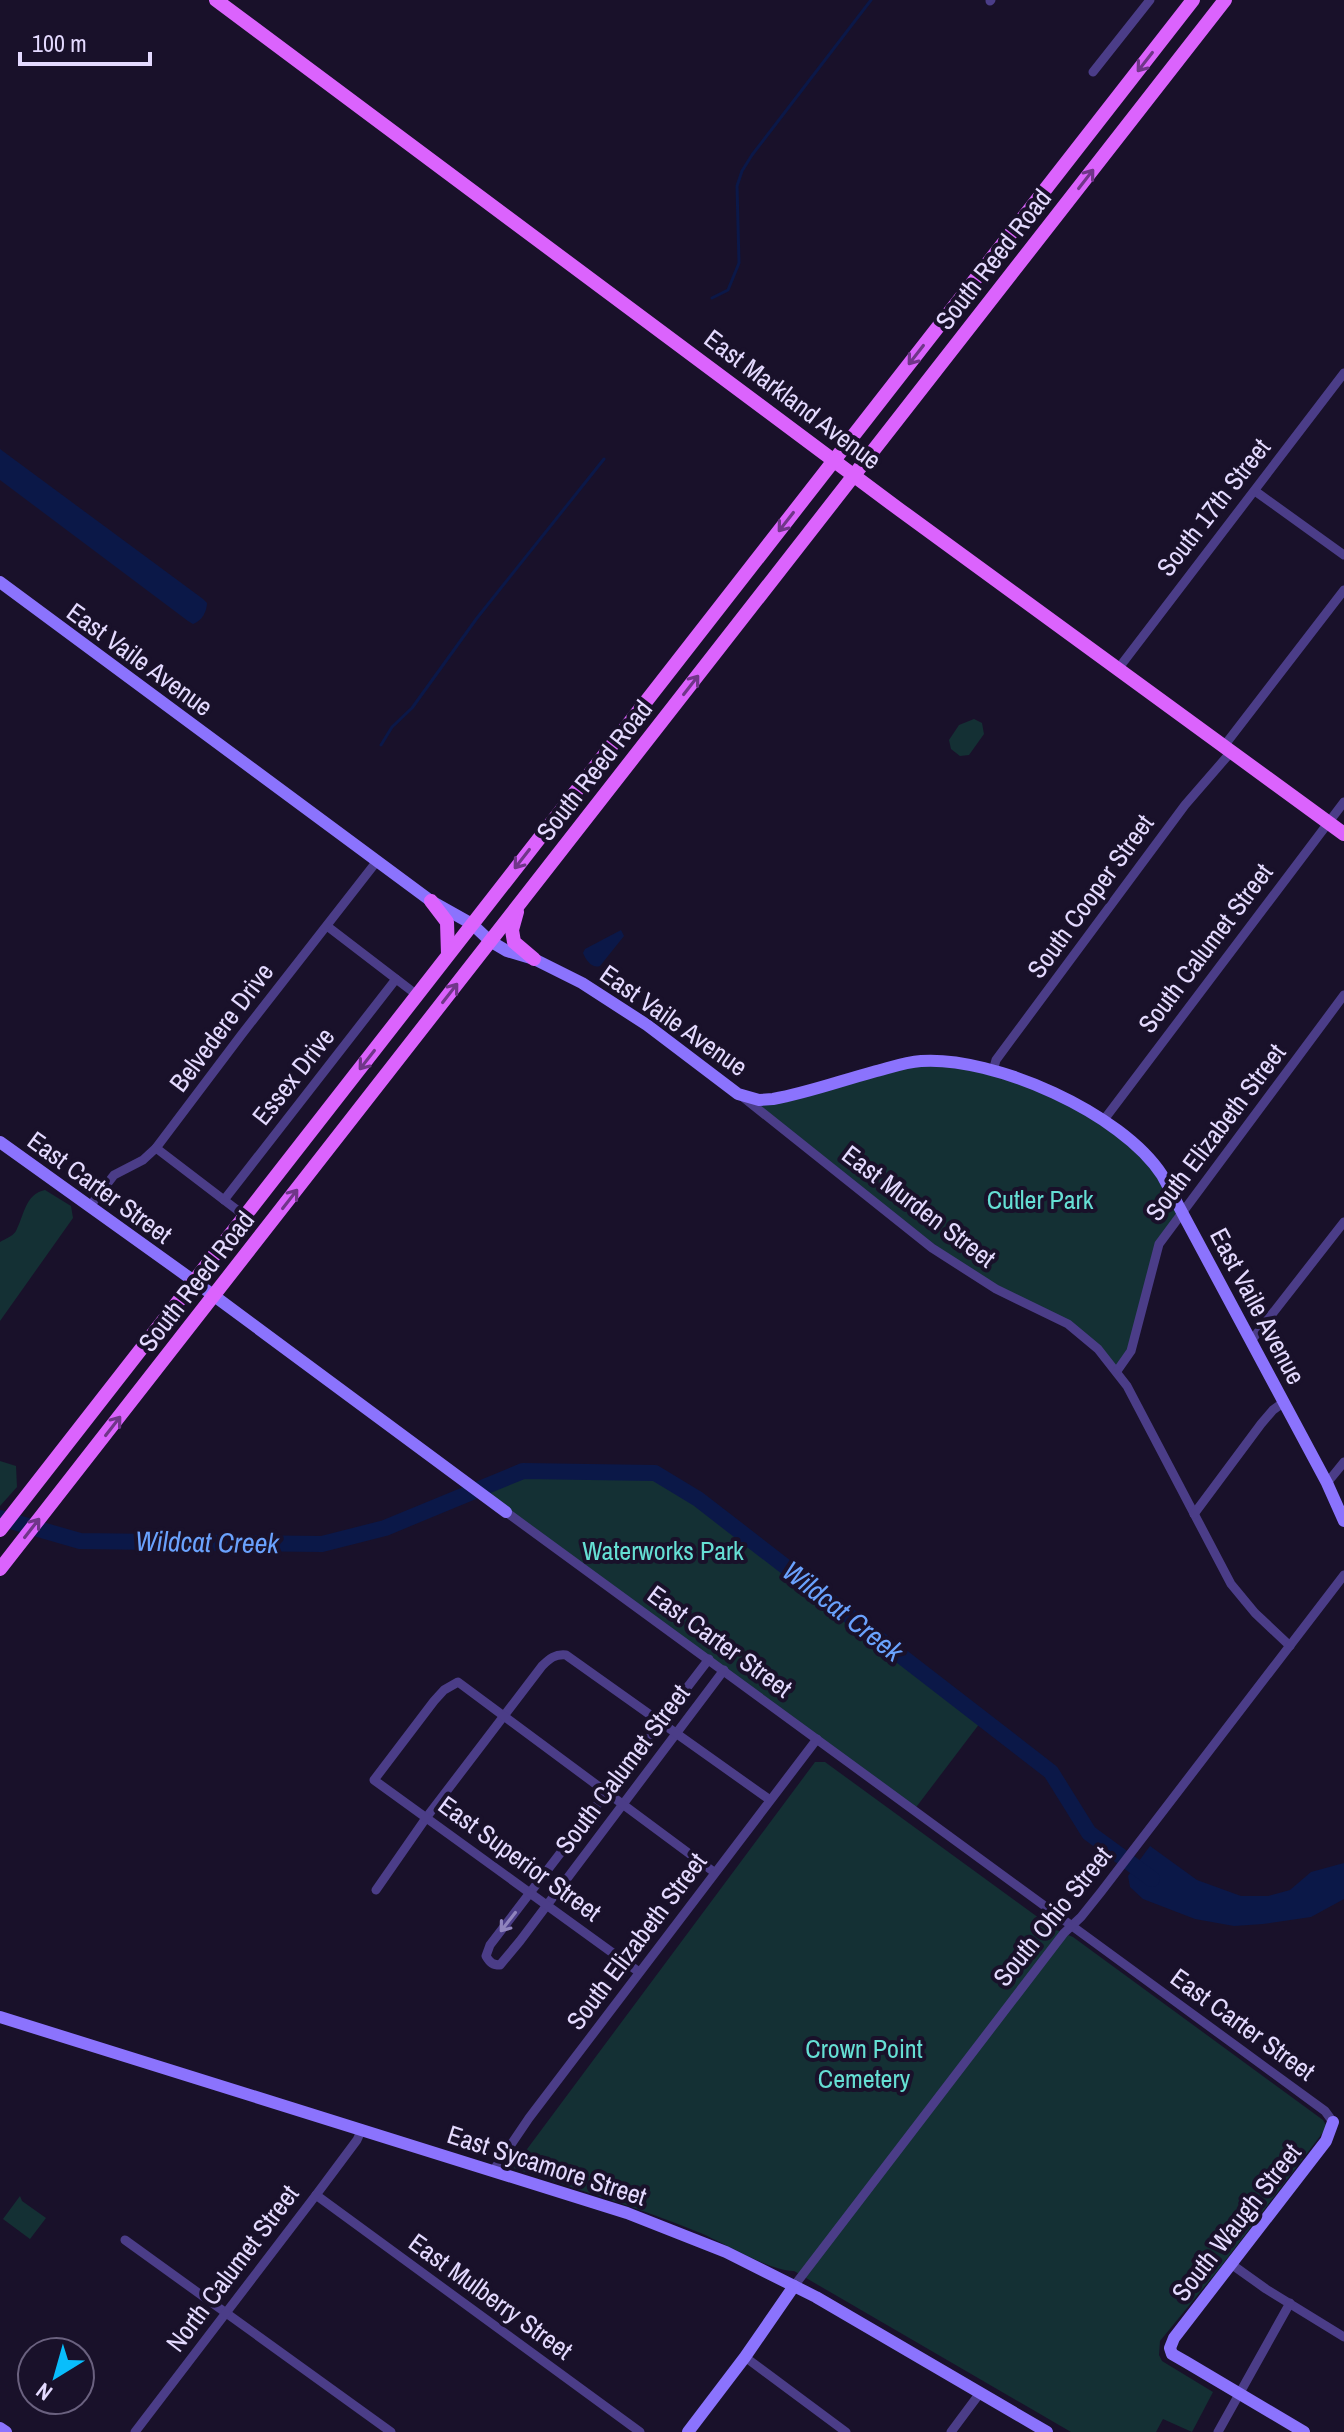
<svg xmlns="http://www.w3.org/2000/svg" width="1344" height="2432" font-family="'Archivo Narrow',sans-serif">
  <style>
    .green { fill: #143034 }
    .water { fill: #0b1848 }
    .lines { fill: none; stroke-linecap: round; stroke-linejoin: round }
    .stream { stroke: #0b1848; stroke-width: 3 }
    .river { stroke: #0b1848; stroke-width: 16 }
    .street { stroke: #4b3d88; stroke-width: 9 }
    .secondary { stroke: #8b73fd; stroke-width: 12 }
    .primary { stroke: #db63fd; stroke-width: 14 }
    .oneway { stroke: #703689 }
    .oneway2 { stroke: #9084be }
    .labels { text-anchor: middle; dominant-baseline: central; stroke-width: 8; stroke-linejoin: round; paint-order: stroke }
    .street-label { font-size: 26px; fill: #e4daff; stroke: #19112a }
    .park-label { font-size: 26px; fill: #65dfd4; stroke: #19112a }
    .water-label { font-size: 28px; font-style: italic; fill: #6aa2fd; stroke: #19112a }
  </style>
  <rect width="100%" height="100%" fill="#19112a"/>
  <!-- green -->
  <g class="green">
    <path d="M 974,719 L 982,723 L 984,734 L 969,755 L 960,756 L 951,749 L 949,740 L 959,725 Z"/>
    <path d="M 942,1062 L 1048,1091 L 1143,1151 L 1182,1211 L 1159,1244 L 1136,1335 L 1117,1371 L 1082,1334 L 982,1281 L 759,1109 L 759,1100 L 898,1066 Z"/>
    <path d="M 45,1190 L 71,1206 L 73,1218 L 0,1321 L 0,1242 C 5,1239 13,1236 16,1231 C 24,1216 25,1194 45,1190 Z"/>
    <path d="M 0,1461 L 16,1466 L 17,1487 L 0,1506 Z"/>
    <path d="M 523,1471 L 655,1473 L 698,1499 L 983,1719 L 914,1810 L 476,1490 Z"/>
    <path d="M 815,1762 L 825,1762 L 1054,1929 L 1073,1937 L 1323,2120 L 1326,2125 L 1324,2131 L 1219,2269 L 1160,2341 L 1159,2355 L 1162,2361 L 1213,2392 L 1192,2432 L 1163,2419 L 1156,2432 L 1071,2432 L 794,2271 C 771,2272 723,2242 698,2232 C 638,2207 575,2189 513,2168 Z"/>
    <path d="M 20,2196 L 22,2201 L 46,2218 L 30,2239 L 3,2219 Z"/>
  </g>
  <!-- water -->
  <g class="water">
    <path d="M 0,449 L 203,599 L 207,603 C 207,611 202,621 193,624 L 188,621 L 0,480 Z"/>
    <path d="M 621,930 L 624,936 L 600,966 C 592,969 586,960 583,953 L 585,949 Z"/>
    <path d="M 1150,1846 L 1197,1880 L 1241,1896 L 1268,1896 L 1290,1890 L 1311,1872 L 1344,1863 L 1344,1899 L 1311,1917 L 1263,1924 L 1234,1926 L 1195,1919 L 1143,1899 L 1130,1887 L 1128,1876 Z"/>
  </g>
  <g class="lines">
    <!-- stream -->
    <g class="stream">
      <path d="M 712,298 L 728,290 L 739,263 L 737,186 L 742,171 L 752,155 L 871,0"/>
      <path d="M 381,745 L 392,727 L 412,708 L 477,618 L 604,459"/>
    </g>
    <!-- river -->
    <path class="river" d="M 0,1518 L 80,1541 L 322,1544 L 385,1528 L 523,1471 L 655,1473 L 698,1499 L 1051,1772 L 1089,1833 L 1152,1879"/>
    <!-- street -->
    <g class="street">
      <path d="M 990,1 L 991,0"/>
      <path d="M 1093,72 L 1150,0"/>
      <path d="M 1255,491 L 1344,555"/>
      <path d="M 1118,669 L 1344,373"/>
      <path d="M 1224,746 L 1344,590"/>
      <path d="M 327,926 L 417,995"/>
      <path d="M 993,1071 L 996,1060 L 1185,805 L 1231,752"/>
      <path d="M 744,1098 L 932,1248 L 996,1289 L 1068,1324 L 1098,1349 L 1127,1386 L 1231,1584 L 1255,1613 L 1290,1646"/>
      <path d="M 1103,1121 L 1344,802"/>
      <path d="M 156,1148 L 245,1216"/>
      <path d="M 224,1200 L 396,979"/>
      <path d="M 90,1206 L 114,1175 L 143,1160 L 156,1148 L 242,1034 L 377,861"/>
      <path d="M 1251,1341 L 1344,1222"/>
      <path d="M 1117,1371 L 1131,1351 L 1159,1244 L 1344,995"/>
      <path d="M 1327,1483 L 1344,1462"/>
      <path d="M 506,1512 L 1325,2111 L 1333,2122"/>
      <path d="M 1194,1514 L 1261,1424 L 1273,1410 L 1284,1402"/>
      <path d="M 709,1659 L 490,1945 L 486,1956 C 490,1963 493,1965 500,1965 L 520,1941 L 724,1670"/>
      <path d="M 376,1890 L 426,1818 L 542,1666 C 550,1658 555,1654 566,1655 L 770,1800"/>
      <path d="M 639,1972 L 374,1780 L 434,1701 L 444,1690 L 458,1682 L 714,1872"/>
      <path d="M 493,2171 L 529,2118 L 817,1739"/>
      <path d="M 316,2195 L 640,2432"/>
      <path d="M 125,2240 L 391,2432"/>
      <path d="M 1231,2264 L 1266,2289 L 1344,2337"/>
      <path d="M 794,2286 L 1064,1933 L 1081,1917 L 1101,1892 L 1344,1575"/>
      <path d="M 745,2357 L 846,2432"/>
      <path d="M 135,2432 L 316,2195 L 357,2140 L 362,2129"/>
      <path d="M 951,2432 L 980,2393"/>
      <path d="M 1218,2432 L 1290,2303"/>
    </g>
    <!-- secondary -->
    <g class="secondary">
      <path d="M 0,582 L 431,901 L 472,924 L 490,941 L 507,951 L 534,959 L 582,983 L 647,1025 L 738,1094 L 759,1100 L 773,1099 C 807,1093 840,1081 873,1072 C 889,1068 905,1062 921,1061 C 994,1056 1122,1113 1162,1175 L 1327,1483 L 1344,1521"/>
      <path d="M 0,1142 L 194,1281 L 506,1512"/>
      <path d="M 0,2017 L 627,2213 L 726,2252 L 816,2297 L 1047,2432"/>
      <path d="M 0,2428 L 6,2432"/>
      <path d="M 688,2432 L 745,2357 L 794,2286"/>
      <path d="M 1304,2432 L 1186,2362 L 1172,2354 L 1170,2348 L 1174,2338 L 1326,2141 L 1333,2122"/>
    </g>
    <!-- primary -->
    <g class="primary">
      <path d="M 216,0 L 900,510 L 1344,834"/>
      <path d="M 431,901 L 447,922 L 448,954"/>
      <path d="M 517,912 L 512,930 L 514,942 L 534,959"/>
      <path d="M 0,1530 L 1193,0"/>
      <path d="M 0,1569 L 1225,0"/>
    </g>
  </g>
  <!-- one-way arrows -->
  <defs><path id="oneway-shaft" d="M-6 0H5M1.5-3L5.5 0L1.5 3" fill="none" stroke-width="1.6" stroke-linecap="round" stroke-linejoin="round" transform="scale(2)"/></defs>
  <g class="oneway">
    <use href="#oneway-shaft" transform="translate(1145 62) rotate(128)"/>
    <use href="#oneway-shaft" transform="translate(1086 179) rotate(-52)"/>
    <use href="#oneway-shaft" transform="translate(916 355) rotate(128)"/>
    <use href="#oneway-shaft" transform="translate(786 522) rotate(128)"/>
    <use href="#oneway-shaft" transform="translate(691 685) rotate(-52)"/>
    <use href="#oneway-shaft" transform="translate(522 859) rotate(128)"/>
    <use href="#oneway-shaft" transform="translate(450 993) rotate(-52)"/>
    <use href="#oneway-shaft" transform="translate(367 1060) rotate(128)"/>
    <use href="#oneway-shaft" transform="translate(290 1199) rotate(-52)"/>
    <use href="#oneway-shaft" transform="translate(113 1426) rotate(-52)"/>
    <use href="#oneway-shaft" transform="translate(32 1528) rotate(-52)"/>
  </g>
  <use class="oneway2" href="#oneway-shaft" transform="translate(508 1922) rotate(128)"/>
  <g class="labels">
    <!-- street labels -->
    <g class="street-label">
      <text transform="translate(993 259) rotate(-52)">South Reed Road</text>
      <text transform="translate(793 399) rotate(37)">East Markland Avenue</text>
      <text transform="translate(1213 507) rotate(-52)">South 17th Street</text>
      <text transform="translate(140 659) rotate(36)">East Vaile Avenue</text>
      <text transform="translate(594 770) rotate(-52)">South Reed Road</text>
      <text transform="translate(1090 896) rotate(-54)">South Cooper Street</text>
      <text transform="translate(1205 948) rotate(-53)">South Calumet Street</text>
      <text transform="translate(674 1020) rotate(35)">East Vaile Avenue</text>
      <text transform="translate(221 1027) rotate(-53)">Belvedere Drive</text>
      <text transform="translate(293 1076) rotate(-52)">Essex Drive</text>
      <text transform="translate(1215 1132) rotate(-53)">South Elizabeth Street</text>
      <text transform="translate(100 1187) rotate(36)">East Carter Street</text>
      <text transform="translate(919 1206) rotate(37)">East Murden Street</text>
      <text transform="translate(196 1281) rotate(-52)">South Reed Road</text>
      <text transform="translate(1258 1306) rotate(62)">East Vaile Avenue</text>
      <text transform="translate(720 1641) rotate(36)">East Carter Street</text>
      <text transform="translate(622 1769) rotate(-53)">South Calumet Street</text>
      <text transform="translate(520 1858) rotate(36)">East Superior Street</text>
      <text transform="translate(1052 1916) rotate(-51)">South Ohio Street</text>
      <text transform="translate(636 1941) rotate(-53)">South Elizabeth Street</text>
      <text transform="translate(1243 2024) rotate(36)">East Carter Street</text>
      <text transform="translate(547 2165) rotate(18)">East Sycamore Street</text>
      <text transform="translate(1236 2222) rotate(-52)">South Waugh Street</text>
      <text transform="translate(232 2268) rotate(-53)">North Calumet Street</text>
      <text transform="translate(491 2296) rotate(36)">East Mulberry Street</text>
    </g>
    <!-- park labels -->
    <g class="park-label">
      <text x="1040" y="1199">Cutler Park</text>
      <text x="663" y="1550">Waterworks Park</text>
      <text x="864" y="2048">Crown Point<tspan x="864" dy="30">Cemetery</tspan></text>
    </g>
    <!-- water labels -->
    <g class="water-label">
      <text transform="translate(207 1542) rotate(1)">Wildcat Creek</text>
      <text transform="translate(843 1611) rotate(38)">Wildcat Creek</text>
    </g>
  </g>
  <!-- north arrow -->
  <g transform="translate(56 2376) rotate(217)"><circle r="38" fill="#19112a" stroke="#6a617f" stroke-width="2"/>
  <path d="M0-6L14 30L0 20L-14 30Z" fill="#09befc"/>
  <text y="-12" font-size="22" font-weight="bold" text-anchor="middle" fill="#e4daff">N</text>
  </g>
  <!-- scale -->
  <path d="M20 52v12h130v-12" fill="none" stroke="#e4daff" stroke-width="4"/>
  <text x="32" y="52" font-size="24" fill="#e4daff" stroke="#19112a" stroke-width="6" paint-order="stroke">100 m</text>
</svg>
